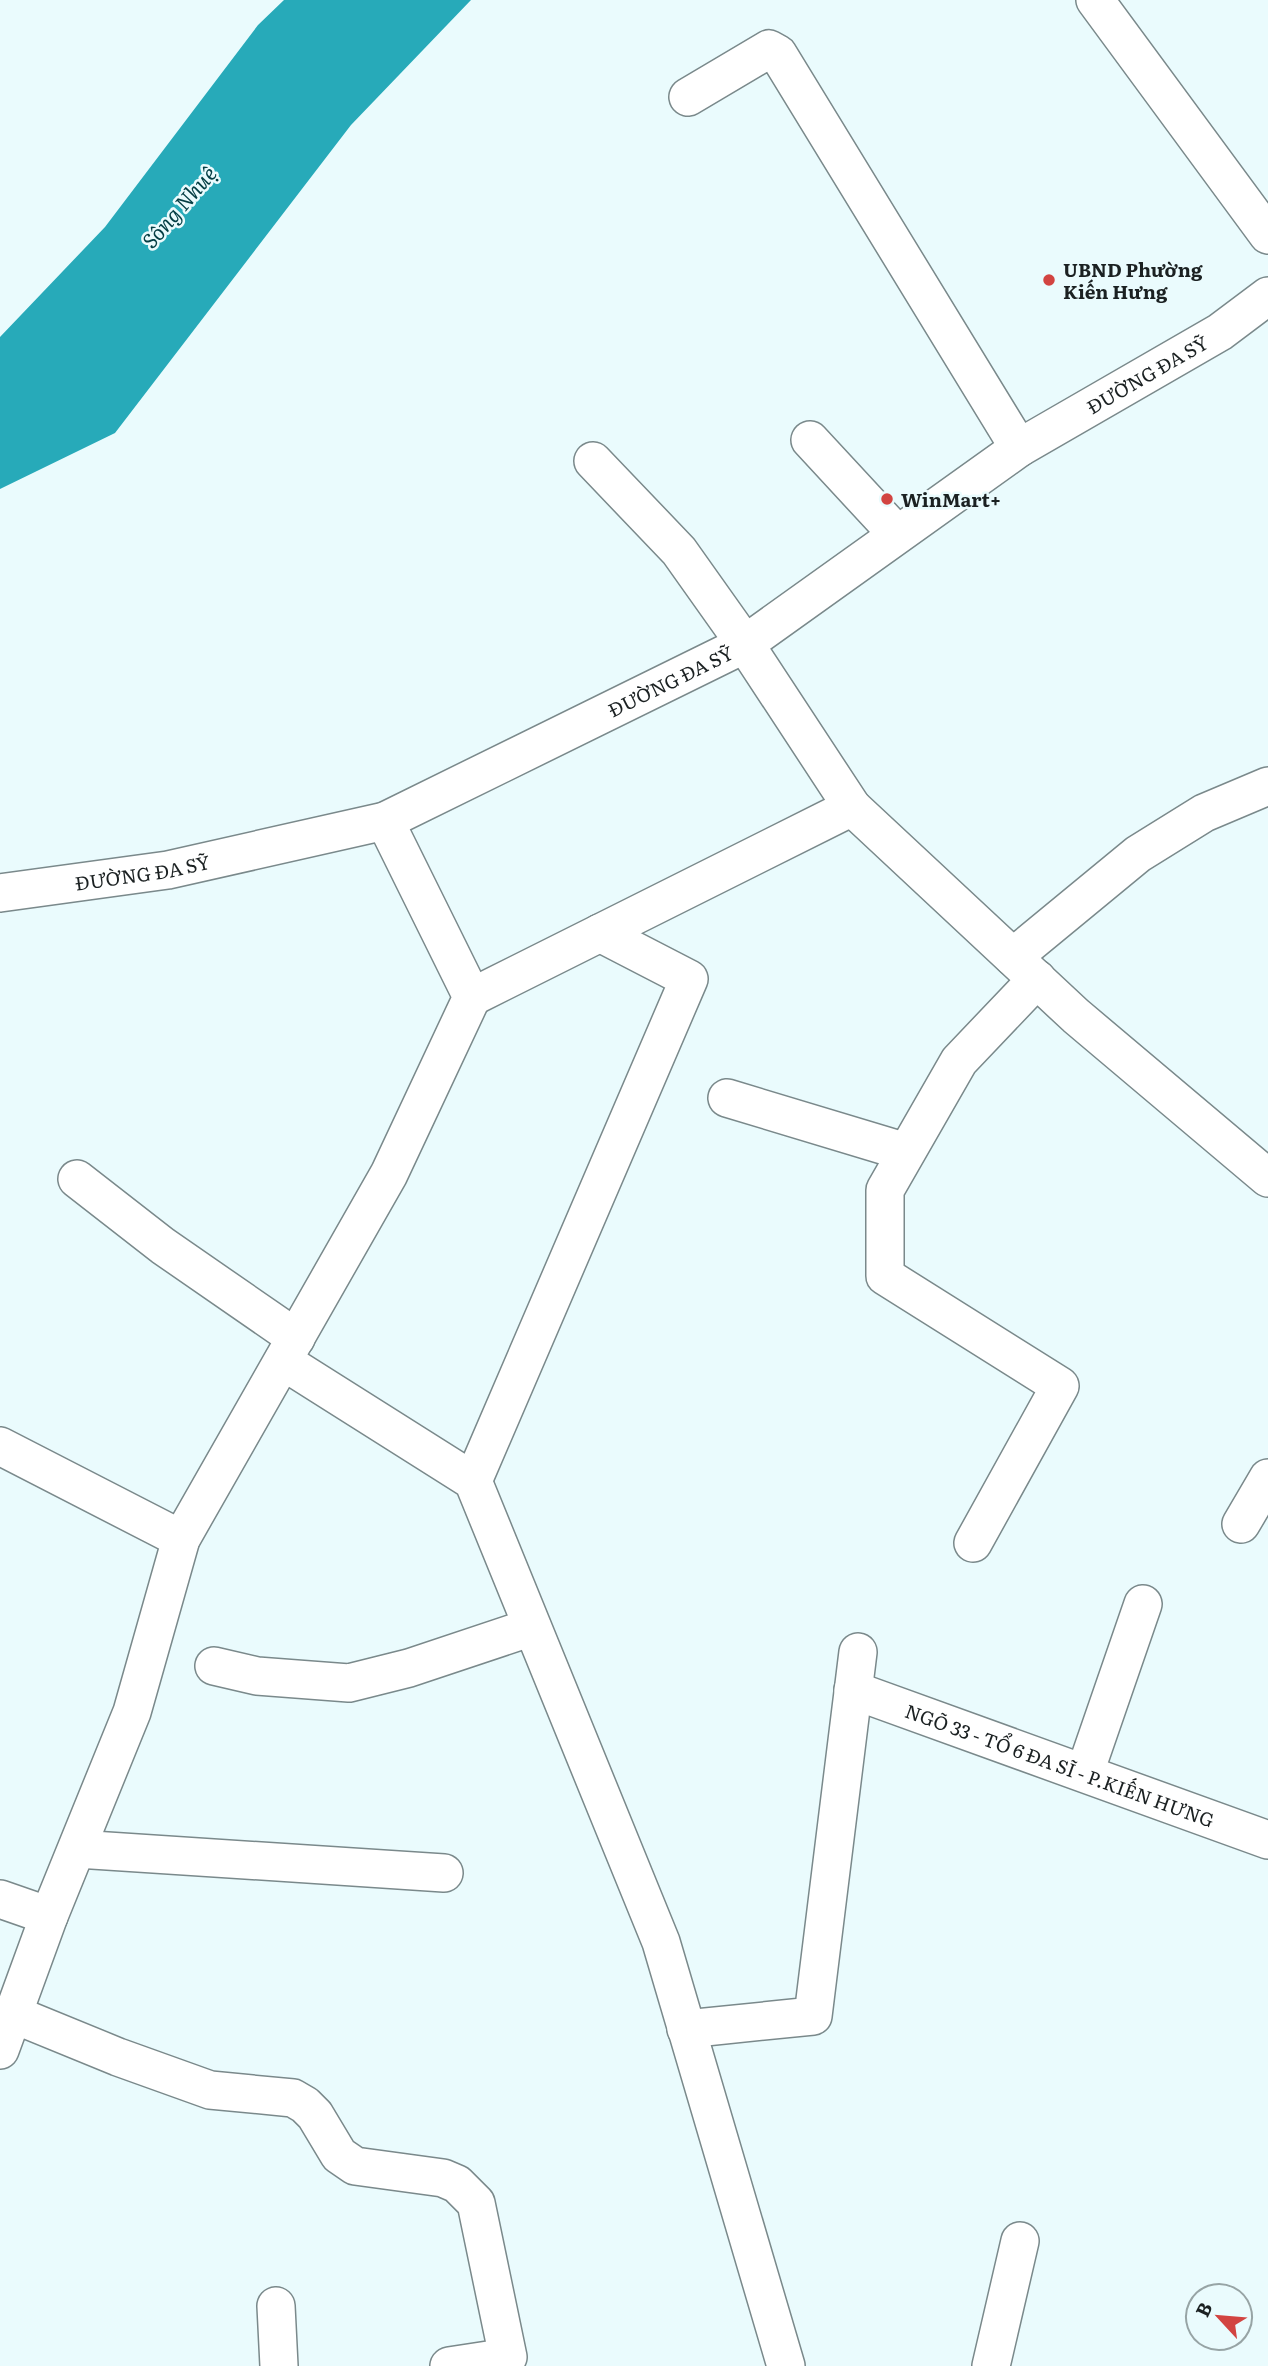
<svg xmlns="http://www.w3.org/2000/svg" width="1268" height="2366" font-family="Literata,serif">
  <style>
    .water { fill: #27aab9 }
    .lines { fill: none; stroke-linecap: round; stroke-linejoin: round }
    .minor-casing { stroke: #7a898b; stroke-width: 40 }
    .minor { stroke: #fff; stroke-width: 37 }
    .poi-dot { fill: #d24441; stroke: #eafbfd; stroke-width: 2.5 }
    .labels { text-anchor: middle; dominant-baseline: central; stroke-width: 5; stroke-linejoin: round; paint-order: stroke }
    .poi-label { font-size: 19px; font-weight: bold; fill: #1b2122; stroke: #eafbfd; text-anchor: start }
    .street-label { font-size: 19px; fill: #1b2122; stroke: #eafbfd }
    .water-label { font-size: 21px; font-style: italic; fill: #043e44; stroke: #eafbfd }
  </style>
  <rect width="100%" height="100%" fill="#eafbfd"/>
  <!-- water -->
  <path class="water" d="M 284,0 L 471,0 L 351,125 L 115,433 L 0,489 L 0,337 L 105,227 L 258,25 Z"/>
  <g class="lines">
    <defs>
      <g id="minor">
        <path d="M 1095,0 L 1268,235"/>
        <path d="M 688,97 L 769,49 L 778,54 L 1019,448"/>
        <path d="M 810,440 L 897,534"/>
        <path d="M 593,461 L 679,551 L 745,644 L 852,807 L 1076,1016 L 1268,1178"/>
        <path id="s1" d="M 0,893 L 168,870 L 385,821 L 745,644 L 1019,448 L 1220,332 L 1268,296"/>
        <path d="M 1013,957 L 1138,854 L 1204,813 L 1268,786"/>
        <path d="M 472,997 L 852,807"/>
        <path d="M 727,1098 L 906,1152"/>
        <path d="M 77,1179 L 163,1246 L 296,1338"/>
        <path d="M 283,1361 L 473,1481 L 661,1942 L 786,2366"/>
        <path d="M 0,1446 L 181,1539"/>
        <path d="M 473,1481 L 689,979 L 600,933"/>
        <path d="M 1241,1524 L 1268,1478"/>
        <path d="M 973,1543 L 1060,1386 L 885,1276 L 885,1190 L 959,1061 L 1037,979"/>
        <path d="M 214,1666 L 257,1676 L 349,1683 L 409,1668 L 532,1627"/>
        <path id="s2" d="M 853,1690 L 1268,1840"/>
        <path d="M 1085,1772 L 1143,1604"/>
        <path d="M 77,1849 L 444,1873"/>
        <path d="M 0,1899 L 49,1916"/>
        <path d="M 13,2014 L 118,2057 L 210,2090 L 293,2098 L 305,2105 L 315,2115 L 339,2155 L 355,2166 L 443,2178 L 457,2184 L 476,2203 L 508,2357 L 449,2366"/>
        <path d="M 686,2029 L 813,2016 L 858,1652"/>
        <path d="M 0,2050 L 49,1916 L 132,1712 L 181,1539 L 389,1174 L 472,997 L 385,821"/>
        <path d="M 276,2306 L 279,2366"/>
        <path d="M 991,2366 L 1020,2241"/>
      </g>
    </defs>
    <!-- minor casing -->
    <use href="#minor" class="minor-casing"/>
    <!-- minor -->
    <use href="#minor" class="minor"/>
  </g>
  <!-- markers -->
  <g class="poi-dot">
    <circle cx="1049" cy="280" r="7"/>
    <circle cx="887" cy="499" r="7"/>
  </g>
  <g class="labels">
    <!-- poi labels -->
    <g class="poi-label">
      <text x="1063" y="269">UBND Phường<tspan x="1063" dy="22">Kiến Hưng</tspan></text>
      <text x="901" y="499">WinMart+</text>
    </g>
    <!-- street labels -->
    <g class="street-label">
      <text stroke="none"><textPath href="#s1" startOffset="1278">ĐƯỜNG ĐA SỸ</textPath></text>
      <text stroke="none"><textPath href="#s1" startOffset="710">ĐƯỜNG ĐA SỸ</textPath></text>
      <text stroke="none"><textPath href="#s1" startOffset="144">ĐƯỜNG ĐA SỸ</textPath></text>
      <text stroke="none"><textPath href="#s2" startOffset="220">NGÕ 33 - TỔ 6 ĐA SĨ - P.KIẾN HƯNG</textPath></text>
    </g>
    <!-- water labels -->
    <g class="water-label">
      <text transform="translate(178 206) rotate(-49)">Sông Nhuệ</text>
    </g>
  </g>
  <!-- north arrow -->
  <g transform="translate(1219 2317) rotate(296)"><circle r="33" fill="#eafbfd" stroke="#97a4a5" stroke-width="2"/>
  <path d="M0-5L12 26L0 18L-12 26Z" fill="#d24441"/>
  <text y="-10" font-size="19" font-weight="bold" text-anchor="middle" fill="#1b2122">B</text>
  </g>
</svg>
